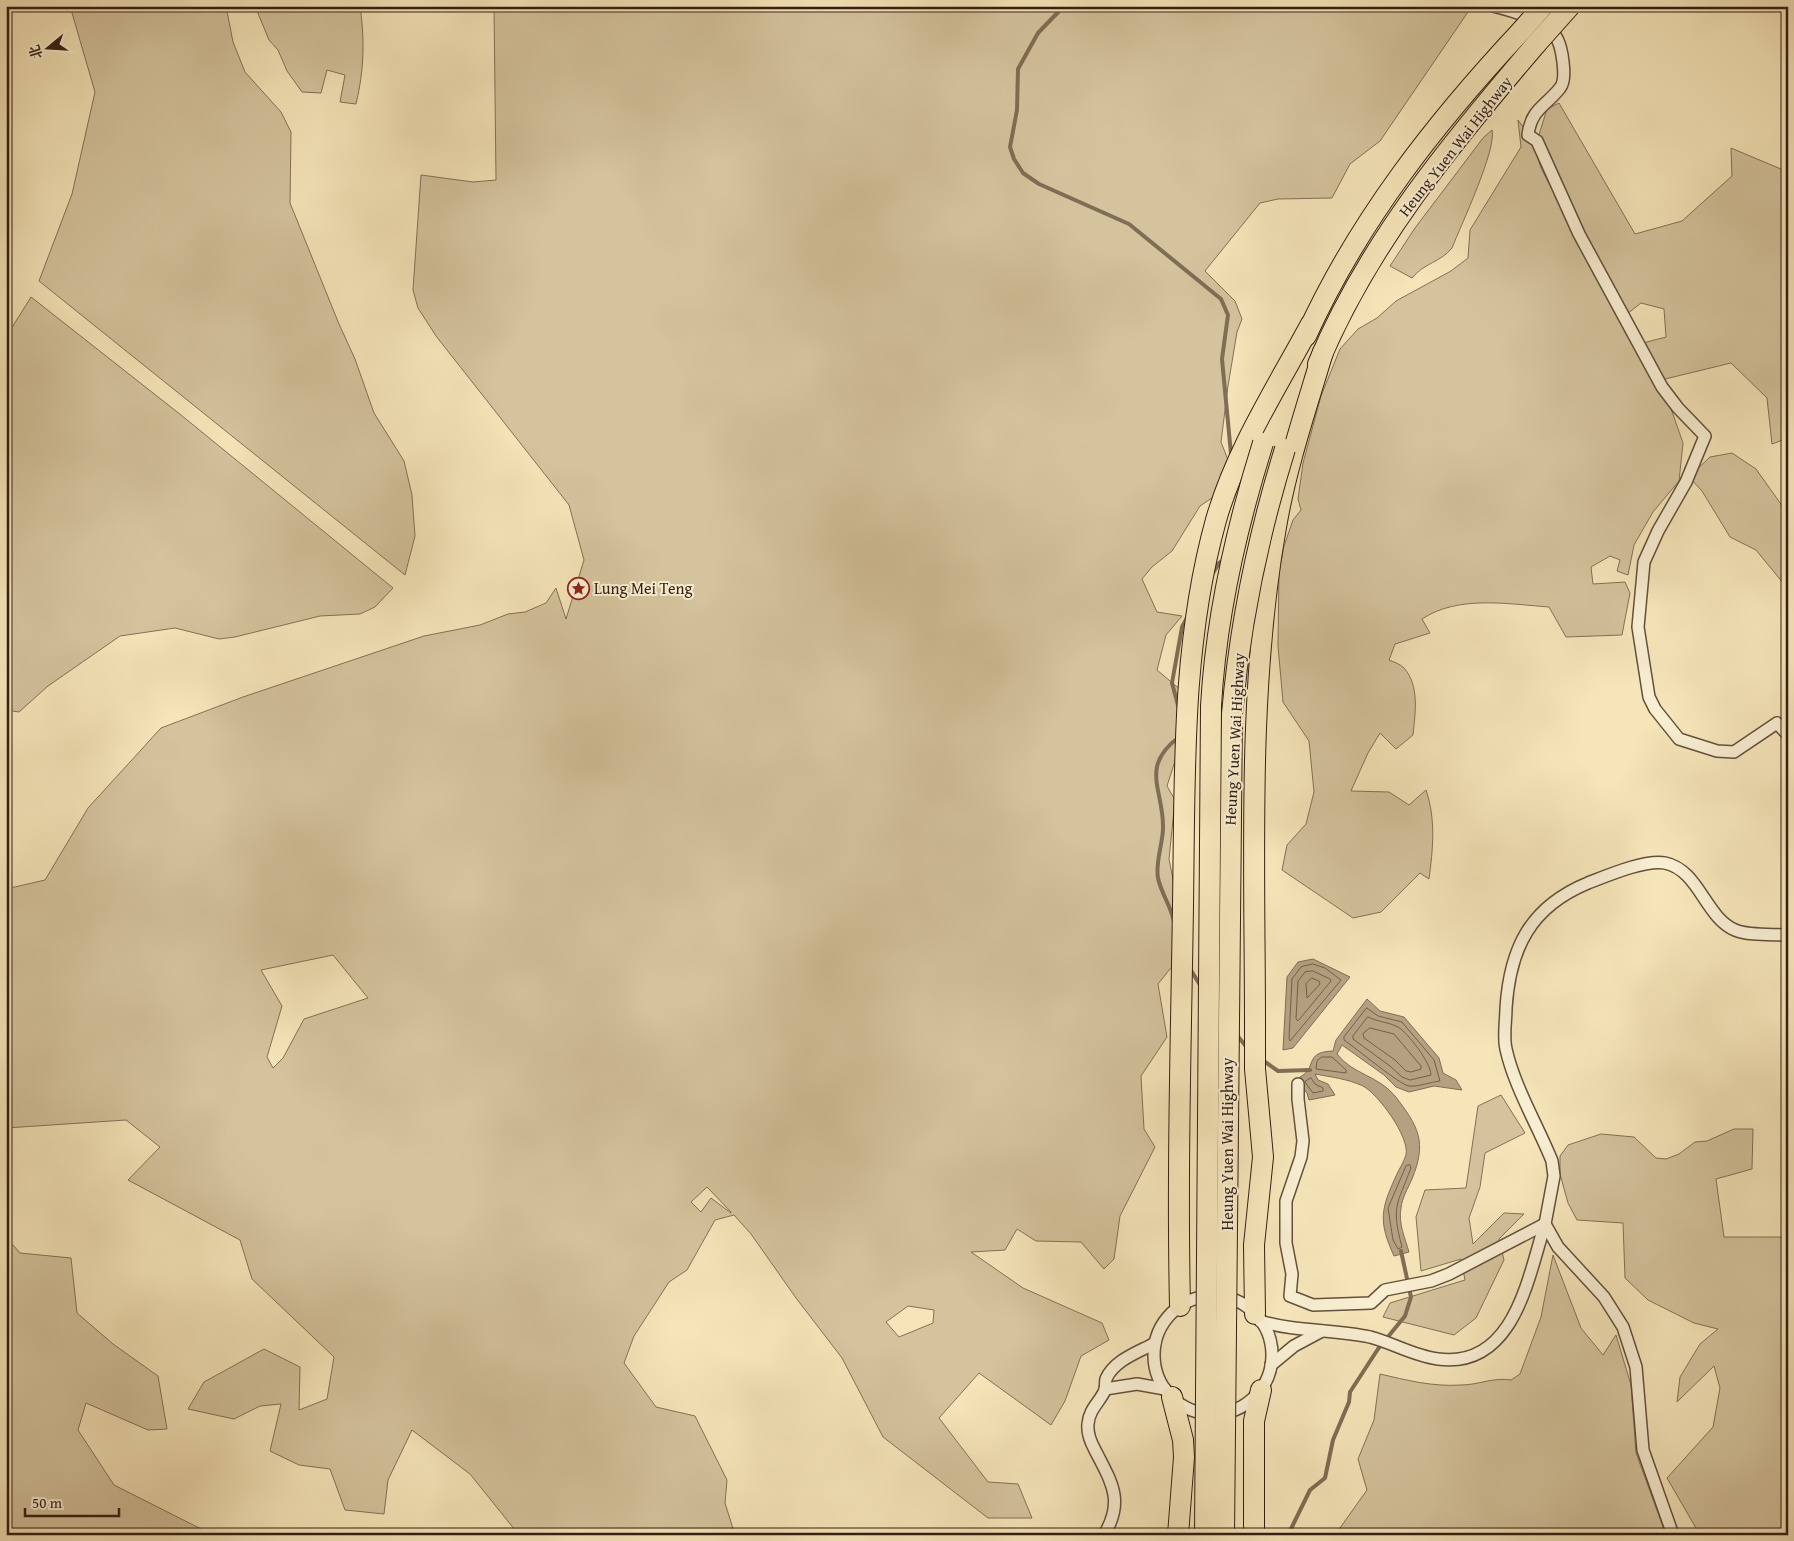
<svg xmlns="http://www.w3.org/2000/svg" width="1794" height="1541" font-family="'Gentium Book Plus','Noto Serif SC',serif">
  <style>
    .green { fill: #d4c39d; stroke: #847058; fill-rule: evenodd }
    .water { fill: #b3a181; stroke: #806d55 }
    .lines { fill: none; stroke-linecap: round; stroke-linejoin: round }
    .shore { stroke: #73604a; stroke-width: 1 }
    .stream { stroke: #806d55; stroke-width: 4 }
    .street-casing { stroke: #64503d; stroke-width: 14 }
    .highway-casing { stroke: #331e14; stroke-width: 22 }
    .street { stroke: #f8eed2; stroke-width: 11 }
    .highway { stroke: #f5e5b9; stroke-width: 20 }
    .highway-bridge-casing { stroke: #331e14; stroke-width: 22; stroke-linecap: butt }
    .highway-bridge { stroke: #f5e5b9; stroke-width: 20 }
    .labels { text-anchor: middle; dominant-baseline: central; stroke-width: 4; stroke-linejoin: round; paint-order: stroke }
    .street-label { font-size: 16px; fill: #331e14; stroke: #f8eed2 }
    .poi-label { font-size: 16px; fill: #331e14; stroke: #f8eed2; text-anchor: start }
  </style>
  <rect width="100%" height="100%" fill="#f5e5b9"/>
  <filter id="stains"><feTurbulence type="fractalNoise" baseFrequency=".004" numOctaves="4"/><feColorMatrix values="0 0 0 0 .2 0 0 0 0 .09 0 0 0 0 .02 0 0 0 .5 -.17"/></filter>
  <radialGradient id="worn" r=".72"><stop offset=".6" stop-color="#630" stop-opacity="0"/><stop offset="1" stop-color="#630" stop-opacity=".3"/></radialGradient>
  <!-- green -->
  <g class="green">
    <path d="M 70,6 L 148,6 L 159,9 L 167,6 L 226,6 L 233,42 L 245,72 L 281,112 L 291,132 L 290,203 L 339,324 L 355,359 L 374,413 L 404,461 L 412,495 L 415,536 L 405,575 L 39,281 L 72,194 L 95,92 Z"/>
    <path d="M 255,6 L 360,6 C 365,40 364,71 356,104 L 340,102 L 345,75 L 327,70 L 321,93 L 302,92 L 287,71 L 278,50 L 269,40 Z"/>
    <path d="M 494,6 L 1437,6 L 1457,11 L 1470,9 L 1380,141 L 1350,164 L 1332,198 L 1278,199 L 1260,203 L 1205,271 L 1235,301 L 1242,319 L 1237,332 L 1228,386 L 1221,442 L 1239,488 L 1230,486 L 1200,506 L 1172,551 L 1152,567 L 1142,579 L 1157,612 L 1182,616 L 1166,635 L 1157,670 L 1182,691 L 1176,758 L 1167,786 L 1175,800 L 1169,859 L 1189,960 L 1170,969 L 1158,984 L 1167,1037 L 1141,1076 L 1144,1129 L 1155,1147 L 1120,1216 L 1114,1259 L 1104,1269 L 1081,1242 L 1036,1241 L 1017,1229 L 1005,1250 L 971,1252 L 1023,1288 L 1102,1323 L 1109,1340 L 1081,1356 L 1065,1401 L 1051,1425 L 979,1373 L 939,1418 L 988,1482 L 1018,1484 L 1032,1518 L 988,1518 L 883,1437 L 842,1358 L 796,1298 L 751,1234 L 734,1215 L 715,1220 L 687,1270 L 669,1282 L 634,1336 L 624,1363 L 656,1407 L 695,1416 L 727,1480 L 725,1503 L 735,1535 L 519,1535 L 470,1474 L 412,1430 L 388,1480 L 384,1514 L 345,1510 L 330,1469 L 299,1465 L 270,1451 L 281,1404 L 260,1406 L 234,1419 L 188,1409 L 204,1382 L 264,1349 L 300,1367 L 299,1410 L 327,1399 L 334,1357 L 252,1279 L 240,1240 L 128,1180 L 160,1147 L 126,1120 L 6,1128 L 6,889 L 45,880 L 88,808 L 161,728 L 243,697 L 424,636 L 480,625 L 508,614 L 525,612 L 546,603 L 556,588 L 566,619 L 584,560 L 569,505 L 436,336 L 418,308 L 413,290 L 421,175 L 473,182 L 496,180 ZM 333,955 L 368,998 L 304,1019 L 283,1058 L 273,1068 L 267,1057 L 282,1006 L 261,970 ZM 707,1187 L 731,1212 L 731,1213 L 711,1198 L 701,1212 L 691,1202 ZM 908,1306 L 934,1310 L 933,1323 L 899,1337 L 886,1322 Z"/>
    <path d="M 1559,103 L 1635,234 L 1682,221 L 1732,176 L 1731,148 L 1788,172 L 1788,438 L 1772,444 L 1767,398 L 1731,363 L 1657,381 L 1669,403 L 1683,443 L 1679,481 L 1653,512 L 1634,545 L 1628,575 L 1617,571 L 1620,560 L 1610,556 L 1591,567 L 1593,584 L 1625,582 L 1630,593 L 1622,635 L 1566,637 L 1549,607 C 1508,604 1458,595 1422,619 L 1430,633 L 1395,644 L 1389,660 C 1394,662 1400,664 1404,668 C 1420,686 1415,714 1413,735 L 1396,749 L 1380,733 L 1368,753 L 1351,791 L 1389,792 L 1409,805 L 1426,790 C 1436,820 1433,848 1429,879 L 1420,873 L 1381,912 L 1353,918 L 1282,870 L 1287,845 L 1306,824 L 1314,792 L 1309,741 L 1283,702 L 1278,646 L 1279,572 L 1284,546 L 1293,520 L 1301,510 L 1298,499 L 1303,463 L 1321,396 L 1340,349 L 1358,329 L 1377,318 L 1396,301 L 1451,271 L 1468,258 L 1470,230 L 1521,147 L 1518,120 L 1532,139 L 1541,168 L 1611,303 L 1537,141 L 1547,109 ZM 1641,303 L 1664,309 L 1666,337 L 1639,344 L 1622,318 Z"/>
    <path d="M 1492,130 C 1497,149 1461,225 1452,248 C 1441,262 1424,263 1412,278 L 1390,266 L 1415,228 L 1483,138 Z"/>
    <path d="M 31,297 L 181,415 L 393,588 L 375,607 L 360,614 L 320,616 L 235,637 L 219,639 L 175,628 L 120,636 L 48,686 L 19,712 L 6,710 L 6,337 Z"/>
    <path d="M 1732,453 L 1756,469 L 1788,514 L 1788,589 L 1756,550 L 1730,537 L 1702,491 L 1689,477 L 1710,457 Z"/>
    <path d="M 1501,1095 L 1525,1133 L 1485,1153 L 1480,1187 L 1469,1218 L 1473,1244 L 1504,1213 L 1524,1214 L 1499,1239 L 1504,1260 L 1476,1318 L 1454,1335 L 1383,1317 L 1390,1303 L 1465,1280 L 1461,1259 L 1421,1271 L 1416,1217 L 1425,1190 L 1466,1188 L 1478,1106 Z"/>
    <path d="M 1734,1129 L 1753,1129 L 1752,1169 L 1716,1179 L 1724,1237 L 1788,1237 L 1788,1535 L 1700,1535 L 1667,1478 L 1713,1427 L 1720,1388 L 1714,1366 L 1677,1402 L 1680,1377 L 1700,1344 L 1718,1329 L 1694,1323 L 1648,1300 L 1625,1278 L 1623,1223 L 1577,1220 L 1568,1203 L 1560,1174 L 1560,1156 L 1568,1145 L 1601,1134 L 1634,1137 L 1656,1158 L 1666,1159 L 1679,1154 L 1695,1142 L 1707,1141 Z"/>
    <path d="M 6,1237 L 20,1253 L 71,1258 L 77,1313 L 113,1344 L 158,1376 L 167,1429 L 148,1430 L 86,1403 L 78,1430 L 114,1485 L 213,1535 L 6,1535 Z"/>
    <path d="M 1553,1255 L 1581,1328 L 1603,1355 L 1616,1335 L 1631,1385 L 1636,1453 L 1666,1535 L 1335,1535 L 1367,1490 L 1358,1459 L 1374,1420 L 1380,1374 C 1406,1380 1433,1387 1461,1385 C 1478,1385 1494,1377 1511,1380 L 1520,1374 L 1541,1317 Z"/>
  </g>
  <!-- water -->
  <g class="water">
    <path d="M 1313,959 L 1350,977 L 1293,1048 L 1283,1050 L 1287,977 L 1298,962 Z"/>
    <path d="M 1367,999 L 1380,1011 L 1404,1017 L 1439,1058 L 1443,1073 L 1456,1080 L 1462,1090 L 1434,1086 L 1409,1092 L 1396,1087 L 1384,1075 L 1342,1045 L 1337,1054 C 1352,1074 1379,1076 1395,1096 C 1419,1127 1427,1142 1412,1179 C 1408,1188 1402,1198 1401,1208 C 1398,1223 1405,1238 1409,1252 L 1394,1256 C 1378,1221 1381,1209 1396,1176 C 1399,1169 1404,1162 1406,1155 C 1410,1137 1378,1094 1363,1086 C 1348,1079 1331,1077 1315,1074 L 1318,1080 L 1328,1084 L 1335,1095 L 1309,1100 L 1307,1093 L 1299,1084 L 1300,1077 C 1318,1068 1303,1052 1333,1051 L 1336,1040 Z"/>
  </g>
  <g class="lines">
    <!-- shore -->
    <g class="shore">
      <path d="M 1313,964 L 1325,968 L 1341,980 L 1290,1041 L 1289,1038 L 1292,979 L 1301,967 Z"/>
      <path d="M 1313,971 L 1330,979 L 1331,981 L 1298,1021 L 1296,1019 L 1298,981 L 1305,972 Z"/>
      <path d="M 1312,978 L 1319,981 L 1320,984 L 1307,998 L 1306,984 Z"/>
      <path d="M 1367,1008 L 1378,1016 L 1402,1022 L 1434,1060 L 1440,1081 C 1431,1082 1418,1087 1409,1086 C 1400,1085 1356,1048 1344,1040 L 1344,1037 Z"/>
      <path d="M 1368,1017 C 1377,1022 1389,1022 1398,1027 C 1408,1033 1431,1063 1431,1075 L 1410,1080 L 1402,1077 L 1390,1066 L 1353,1039 L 1353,1036 Z"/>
      <path d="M 1370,1028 L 1394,1034 L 1421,1066 L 1421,1069 L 1411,1072 L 1406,1071 L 1395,1060 L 1364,1038 L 1363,1034 Z"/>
      <path d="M 1322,1057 L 1332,1057 L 1346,1070 L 1346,1073 L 1316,1069 L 1317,1061 Z"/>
      <path d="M 1311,1078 L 1315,1084 L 1323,1088 L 1323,1091 L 1313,1093 L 1305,1082 Z"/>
      <path d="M 1410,1165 L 1411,1168 C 1397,1205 1391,1206 1402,1247 L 1398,1249 L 1393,1240 L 1388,1208 L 1406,1166 Z"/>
    </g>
    <!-- stream -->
    <g class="stream">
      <path d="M 1064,6 L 1038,33 L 1018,69 L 1017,110 L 1010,147 L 1014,159 L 1023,173 L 1039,184 L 1129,224 L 1221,299 L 1228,315 L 1222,359 L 1231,454 L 1233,458"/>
      <path d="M 1213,573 L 1219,563 L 1224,560"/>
      <path d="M 1179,709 L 1172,683 L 1182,627 L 1188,616"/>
      <path d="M 1174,922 C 1171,906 1161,893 1158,878 C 1155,863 1163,843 1163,828 C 1164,790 1139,767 1179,737"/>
      <path d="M 1189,967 L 1200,985"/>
      <path d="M 1237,1035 L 1248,1049"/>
      <path d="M 1261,1059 L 1278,1071 L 1310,1070"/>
      <path d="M 1288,1535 L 1310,1490 L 1325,1478 L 1333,1440 L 1349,1402 L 1350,1392 L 1378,1349 L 1405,1316 L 1411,1297 L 1401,1251"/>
    </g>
    <defs>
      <g id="street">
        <path d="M 1493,6 C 1513,11 1538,18 1553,33 C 1560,40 1562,53 1563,62 C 1564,70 1565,82 1560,88 C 1546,106 1531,109 1528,135 L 1537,141 L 1579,234 L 1662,387 L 1678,408 L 1705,436 L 1686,482 L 1658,531 L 1644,562 L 1638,627 L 1649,697 L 1655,709 L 1679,739 L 1717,751 L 1734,752 L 1777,723 L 1788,735"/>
        <path d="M 1298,1084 L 1298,1099 L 1303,1141 L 1301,1157 L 1286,1201 L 1286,1243 L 1292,1274 L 1290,1296 L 1313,1305 L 1371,1303 L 1385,1290 L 1431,1281 L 1449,1274 L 1545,1224"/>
        <circle cx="1213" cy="1355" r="59"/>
        <path d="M 1260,1321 C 1296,1332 1333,1329 1370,1337 C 1393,1343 1414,1356 1438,1359 C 1514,1369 1528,1278 1545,1224"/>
        <path d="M 1271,1365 L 1294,1346 L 1322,1331"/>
        <path d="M 1105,1389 L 1137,1384 L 1165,1389"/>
        <path d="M 1104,1535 C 1125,1500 1111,1482 1095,1450 C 1090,1441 1087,1433 1088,1424 C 1089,1409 1100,1402 1105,1390 C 1106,1386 1105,1382 1106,1379 C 1114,1360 1139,1352 1155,1343"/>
        <path d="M 1673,1535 L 1643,1450 L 1636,1367 L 1623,1327 L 1604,1297 L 1558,1247 L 1545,1224 L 1554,1176 L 1552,1161 C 1538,1126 1514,1086 1506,1049 C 1503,1036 1506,1021 1506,1008 C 1510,948 1530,907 1588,883 C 1606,876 1646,859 1665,863 C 1699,870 1705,917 1735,930 C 1749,936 1772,934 1788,935"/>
      </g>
      <g id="highway">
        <path d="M 1306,336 C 1358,221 1436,122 1522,30"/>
        <path d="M 1318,364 C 1368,243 1453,141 1537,43"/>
        <path d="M 1180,1306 C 1177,1173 1181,1039 1183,906 C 1185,776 1181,646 1216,520 C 1236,450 1277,387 1311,324"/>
        <path d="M 1255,1314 L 1254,1245 L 1263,1157 L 1255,1069 L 1255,1027 C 1255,861 1247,691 1276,527 C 1286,468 1306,409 1323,352"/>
        <path d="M 1172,1397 L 1183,1440 L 1184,1457 L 1178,1535"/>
        <path d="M 1254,1535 L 1254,1421 L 1261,1390"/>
      </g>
    </defs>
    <!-- street casing -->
    <use href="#street" class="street-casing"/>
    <!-- highway casing -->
    <use href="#highway" class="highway-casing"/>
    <!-- street -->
    <use href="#street" class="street"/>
    <!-- highway -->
    <use href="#highway" class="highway"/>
    <defs>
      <g id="highway-bridge">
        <path d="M 1522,30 L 1543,6"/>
        <path d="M 1537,43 L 1570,6"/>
        <path d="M 1205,1535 L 1211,706 C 1216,615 1236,529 1263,443"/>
        <path d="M 1224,1535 L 1232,714 C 1240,623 1258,536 1285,449"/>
      </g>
    </defs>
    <!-- highway-bridge casing -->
    <use href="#highway-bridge" class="highway-bridge-casing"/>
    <!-- highway-bridge -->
    <use href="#highway-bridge" class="highway-bridge"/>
  </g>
  <!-- icons -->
  <defs>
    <symbol id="sight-ring" viewBox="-11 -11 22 22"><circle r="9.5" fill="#f8eed2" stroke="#8f2418" stroke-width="1.5"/><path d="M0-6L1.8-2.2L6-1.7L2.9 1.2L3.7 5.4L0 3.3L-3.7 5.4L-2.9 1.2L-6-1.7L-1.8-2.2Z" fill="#8f2418"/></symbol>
  </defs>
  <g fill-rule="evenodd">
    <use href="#sight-ring" x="566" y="576" width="25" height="25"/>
  </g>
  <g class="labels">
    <!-- street labels -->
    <g class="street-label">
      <text transform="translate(1455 146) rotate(-52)">Heung Yuen Wai Highway</text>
      <text transform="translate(1234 739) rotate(-87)">Heung Yuen Wai Highway</text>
      <text transform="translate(1227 1144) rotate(-90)">Heung Yuen Wai Highway</text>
    </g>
    <!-- poi labels -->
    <g class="poi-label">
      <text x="594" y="588">Lung Mei Teng</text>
    </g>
  </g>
  <!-- margin -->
  <rect width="1794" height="1541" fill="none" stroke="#f5e5b9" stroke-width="25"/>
  <rect x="8" y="8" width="1779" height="1526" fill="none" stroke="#331e14" stroke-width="2.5"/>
  <rect x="12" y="12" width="1769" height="1516" fill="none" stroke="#331e14"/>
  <!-- north arrow -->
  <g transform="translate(48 48) rotate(252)" stroke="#f8eed2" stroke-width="4" paint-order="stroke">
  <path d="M0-4L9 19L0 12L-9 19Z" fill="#331e14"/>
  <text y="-8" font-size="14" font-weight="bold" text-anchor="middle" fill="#331e14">北</text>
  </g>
  <!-- scale -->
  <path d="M25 1508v8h94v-8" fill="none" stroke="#331e14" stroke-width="2.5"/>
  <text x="32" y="1508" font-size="15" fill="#331e14" stroke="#f8eed2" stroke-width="4" paint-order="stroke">50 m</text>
  <rect width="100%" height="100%" filter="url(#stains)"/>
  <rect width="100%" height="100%" fill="url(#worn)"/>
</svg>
